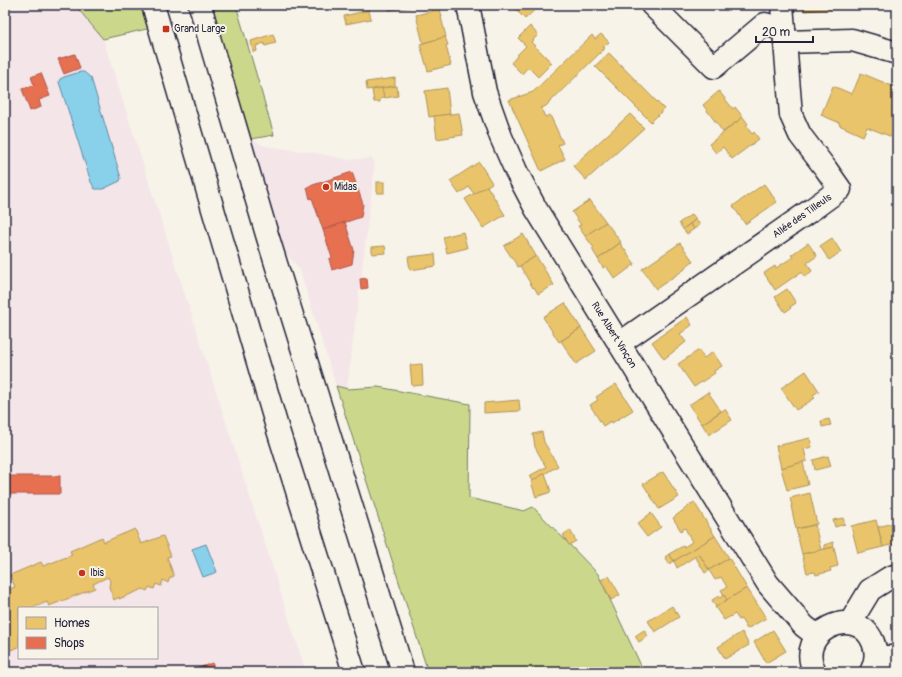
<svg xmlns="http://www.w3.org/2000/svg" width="902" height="677" font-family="Pangolin,sans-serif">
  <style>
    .built { fill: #f4e5e9; fill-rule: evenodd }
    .green { fill: #cbd88c; stroke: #767d64 }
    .water { fill: #89d1ea; stroke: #608ba4 }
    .homes { fill: #e9c46a; stroke: #ad935c }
    .shops { fill: #e76f51; stroke: #ac584a }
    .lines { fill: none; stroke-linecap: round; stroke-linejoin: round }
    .street-casing { stroke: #22223b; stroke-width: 25 }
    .secondary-casing { stroke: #22223b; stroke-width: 25 }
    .street { stroke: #f7f3e8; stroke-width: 22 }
    .secondary { stroke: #f7f3e8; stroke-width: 22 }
    .poi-dot { fill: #c8321e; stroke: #f7f3e8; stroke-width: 1.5 }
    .labels { text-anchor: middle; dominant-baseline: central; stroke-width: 4; stroke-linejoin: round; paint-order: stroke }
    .poi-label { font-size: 10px; fill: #22223b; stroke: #f7f3e8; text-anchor: start }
    .street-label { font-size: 10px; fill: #22223b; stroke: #f7f3e8 }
  </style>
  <rect width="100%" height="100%" fill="#f7f3e8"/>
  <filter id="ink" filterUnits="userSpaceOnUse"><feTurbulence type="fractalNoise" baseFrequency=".025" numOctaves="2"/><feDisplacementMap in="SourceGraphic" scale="8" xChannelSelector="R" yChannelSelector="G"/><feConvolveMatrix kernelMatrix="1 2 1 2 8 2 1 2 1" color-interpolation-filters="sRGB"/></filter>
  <g filter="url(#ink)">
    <!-- built -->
    <g class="built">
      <path d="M 5,5 L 75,5 L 103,39 L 306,672 L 5,672 ZM 19,608 L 157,608 L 157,658 L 19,658 Z"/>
      <path d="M 251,139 L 264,146 L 310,152 L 350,160 L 372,158 L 375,164 L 347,389 L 336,386 L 300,270 L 284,251 Z"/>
    </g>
    <!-- green -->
    <g class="green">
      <path d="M 75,5 L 144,5 L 151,28 L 103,39 Z"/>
      <path d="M 211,5 L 236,5 L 274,135 L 251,139 Z"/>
      <path d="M 336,386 L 348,389 L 378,387 L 470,404 L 469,498 L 524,511 L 533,507 L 598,574 L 644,672 L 428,672 Z"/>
    </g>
    <!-- water -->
    <g class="water">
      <path d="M 80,72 L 84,72 L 91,78 L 121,178 L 120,181 L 103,189 L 95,189 L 91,182 L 59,82 L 60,79 L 64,77 Z"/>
      <path d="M 206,544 L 217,572 L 203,577 L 192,549 Z"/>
    </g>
    <!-- homes -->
    <g class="homes">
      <path d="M 389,5 L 410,5 L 410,7 L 389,10 Z"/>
      <path d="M 511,5 L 540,5 L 525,19 Z"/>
      <path d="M 804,5 L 830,5 L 831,9 L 804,11 Z"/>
      <path d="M 440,9 L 442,17 L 441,17 L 446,37 L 423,43 L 416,15 Z"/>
      <path d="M 369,10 L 371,19 L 346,24 L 344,16 Z"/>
      <path d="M 530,26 L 538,35 L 531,42 L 552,63 L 538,77 L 528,67 L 522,74 L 511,63 L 517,56 L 517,55 L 526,46 L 518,38 Z"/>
      <path d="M 273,34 L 276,43 L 265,46 L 264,43 L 256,46 L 257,51 L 253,52 L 251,41 Z"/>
      <path d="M 601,34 L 609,42 L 603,47 L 605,48 L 546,106 L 541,108 L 545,117 L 550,115 L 563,143 L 558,145 L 565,159 L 541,171 L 509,100 L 533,92 L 592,35 L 595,39 Z"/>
      <path d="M 445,37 L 448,45 L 446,46 L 451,65 L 428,71 L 420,44 Z"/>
      <path d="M 609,53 L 664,109 L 651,122 L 595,66 Z"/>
      <path d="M 861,73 L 897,88 L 897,139 L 867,127 L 863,136 L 839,125 L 840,123 L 821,115 L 833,86 L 852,94 Z"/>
      <path d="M 395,78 L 395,86 L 367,90 L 366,82 Z"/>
      <path d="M 397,86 L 398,96 L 384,98 L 382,88 Z"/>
      <path d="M 382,88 L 384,98 L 380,99 L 380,102 L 374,102 L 372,90 Z"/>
      <path d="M 447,88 L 450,114 L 429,117 L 425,91 Z"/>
      <path d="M 719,91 L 733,109 L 735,107 L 743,117 L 723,132 L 703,105 Z"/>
      <path d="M 459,113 L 463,135 L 437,139 L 434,116 Z"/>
      <path d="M 630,114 L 644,128 L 586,180 L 573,166 Z"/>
      <path d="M 743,117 L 748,124 L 746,126 L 752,134 L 754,132 L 759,139 L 732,159 L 723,147 L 716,153 L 709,144 Z"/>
      <path d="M 479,162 L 492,183 L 474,194 L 469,187 L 459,194 L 450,181 Z"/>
      <rect x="377" y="182" width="7" height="11"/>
      <path d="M 764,184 L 777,202 L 745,224 L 733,206 Z"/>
      <path d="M 487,186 L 505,215 L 483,228 L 465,199 Z"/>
      <path d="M 590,200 L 606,222 L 585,236 L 578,226 L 581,225 L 572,212 Z"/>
      <path d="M 692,214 L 696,219 L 683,229 L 679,223 Z"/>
      <path d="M 696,219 L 700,225 L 694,229 L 690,224 Z"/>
      <path d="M 606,222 L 621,242 L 598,259 L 592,249 L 594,248 L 585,236 Z"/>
      <path d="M 690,224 L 694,229 L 687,234 L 683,229 Z"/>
      <path d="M 463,232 L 467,248 L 447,253 L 443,237 Z"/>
      <path d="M 523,234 L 536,256 L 518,267 L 504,246 Z"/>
      <path d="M 832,238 L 841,252 L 829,260 L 820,246 Z"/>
      <path d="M 620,243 L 635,264 L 615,279 L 606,266 L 603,268 L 598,259 Z"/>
      <path d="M 680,243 L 693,261 L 685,267 L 685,269 L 656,289 L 642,269 Z"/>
      <path d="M 808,243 L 817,256 L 807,263 L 812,271 L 805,277 L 801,272 L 775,290 L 764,273 L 775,266 L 776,268 L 793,257 L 791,255 Z"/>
      <path d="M 385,246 L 386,253 L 372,254 L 372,247 Z"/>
      <path d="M 435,254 L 436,266 L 410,270 L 408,257 Z"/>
      <path d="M 536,256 L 554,285 L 538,294 L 534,287 L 533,288 L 520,266 Z"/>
      <path d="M 787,289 L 796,303 L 790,307 L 791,308 L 785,312 L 775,297 Z"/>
      <path d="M 565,303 L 581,328 L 559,342 L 543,317 Z"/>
      <path d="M 687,317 L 692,325 L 680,334 L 686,342 L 664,359 L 652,342 Z"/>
      <path d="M 581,328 L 596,351 L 576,364 L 561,341 Z"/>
      <path d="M 699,350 L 704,358 L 713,352 L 722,366 L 714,371 L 715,373 L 694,387 L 678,364 Z"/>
      <path d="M 422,364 L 423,385 L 412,386 L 410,365 Z"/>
      <path d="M 806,371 L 819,391 L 813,395 L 815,398 L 796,410 L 781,388 Z"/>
      <path d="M 616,384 L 633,410 L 612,423 L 611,421 L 603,426 L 590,405 L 598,400 L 596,397 Z"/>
      <path d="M 708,392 L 721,411 L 702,424 L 689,405 Z"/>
      <path d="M 519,400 L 520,411 L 484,413 L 484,403 Z"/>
      <path d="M 725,409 L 732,420 L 709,435 L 702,424 Z"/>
      <path d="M 829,419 L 831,425 L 822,427 L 821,421 Z"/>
      <path d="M 542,432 L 544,442 L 558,466 L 532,481 L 529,476 L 546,467 L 535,447 L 533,434 Z"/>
      <path d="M 810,438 L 812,447 L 804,449 L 807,461 L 781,468 L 776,446 Z"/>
      <path d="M 828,456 L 831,466 L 815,470 L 813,460 Z"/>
      <path d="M 803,462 L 808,485 L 787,490 L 781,468 Z"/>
      <path d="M 663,472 L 679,497 L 659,509 L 643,484 Z"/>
      <path d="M 545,473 L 551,492 L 536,497 L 531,482 Z"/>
      <path d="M 810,493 L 817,524 L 796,529 L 791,506 L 792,506 L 790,498 Z"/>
      <path d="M 694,502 L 715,536 L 674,561 L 669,554 L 683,546 L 684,547 L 692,542 L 685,528 L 681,531 L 673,518 Z"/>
      <path d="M 651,513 L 661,527 L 647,537 L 637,524 Z"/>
      <path d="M 843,518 L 845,524 L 835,527 L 833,520 Z"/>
      <path d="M 876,520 L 883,547 L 858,553 L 851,526 Z"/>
      <path d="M 897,522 L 897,543 L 883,547 L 878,527 Z"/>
      <path d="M 815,525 L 821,550 L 802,554 L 796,529 Z"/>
      <path d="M 135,529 L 141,544 L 163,536 L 171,556 L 167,557 L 174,576 L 170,578 L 168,583 L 163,580 L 161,586 L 156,584 L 154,589 L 149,587 L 147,591 L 143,589 L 119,599 L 119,597 L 114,600 L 109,587 L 110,581 L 108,577 L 93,584 L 95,588 L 49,606 L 47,602 L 32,608 L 19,608 L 19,647 L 5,652 L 5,591 L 15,587 L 10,575 L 41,562 L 43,566 L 72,555 L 70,551 L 102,537 L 104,542 Z"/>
      <path d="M 570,530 L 576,541 L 569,545 L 563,535 Z"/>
      <path d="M 715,536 L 729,558 L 709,570 L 699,554 L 677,568 L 674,561 Z"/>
      <path d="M 833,542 L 834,547 L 824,549 L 824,545 Z"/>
      <path d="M 834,547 L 838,566 L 830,568 L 831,571 L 816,575 L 815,572 L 807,573 L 802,554 Z"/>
      <path d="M 669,554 L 674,561 L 669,564 L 665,557 Z"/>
      <path d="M 699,554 L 709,570 L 705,573 L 695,556 Z"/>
      <path d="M 729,558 L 747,588 L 727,600 L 721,590 L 727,587 L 721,577 L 715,580 L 709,570 Z"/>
      <path d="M 609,576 L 620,595 L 611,600 L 601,580 Z"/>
      <path d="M 747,588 L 766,618 L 747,629 L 741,619 L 739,620 L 735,614 L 724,620 L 715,607 Z"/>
      <path d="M 724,595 L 727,600 L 716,607 L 712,600 L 719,596 L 720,598 Z"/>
      <path d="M 672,606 L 679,617 L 655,632 L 648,621 Z"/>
      <path d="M 644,630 L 648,636 L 639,642 L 635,636 Z"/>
      <path d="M 773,630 L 786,651 L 766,663 L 754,642 Z"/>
      <path d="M 742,632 L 749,645 L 725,659 L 718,647 Z"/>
    </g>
    <!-- shops -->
    <g class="shops">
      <path d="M 75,54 L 80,68 L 64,74 L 58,59 Z"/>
      <path d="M 41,73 L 50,96 L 39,100 L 41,107 L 30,111 L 22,89 L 34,85 L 31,77 Z"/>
      <path d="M 352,172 L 363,204 L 361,217 L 323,230 L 312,198 L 310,199 L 307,187 Z"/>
      <path d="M 345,222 L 354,250 L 352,264 L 332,270 L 329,259 L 332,258 L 323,230 Z"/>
      <path d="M 367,278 L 368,288 L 361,289 L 360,279 Z"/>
      <rect x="5" y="476" width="55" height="18"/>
      <path d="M 212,663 L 216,672 L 189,672 Z"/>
    </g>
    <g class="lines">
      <defs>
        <g id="street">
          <path d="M 468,5 L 485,92 L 501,137 L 516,171 L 536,209 L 768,584 L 804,626 L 817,636"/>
          <path d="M 652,5 L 714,67 L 765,24 L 784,30"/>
          <path d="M 785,42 L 852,40 L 897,53"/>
          <path d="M 620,343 L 814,208 L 840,189 L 826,169 L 800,135 L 791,115 L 782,5"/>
          <path d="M 850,623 L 870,590 L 889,578 L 897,575"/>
          <path d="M 876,657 L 897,657"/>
          <path d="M 815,672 C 793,632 856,602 873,642 C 877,652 876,663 871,672"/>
        </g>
        <g id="secondary">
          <path d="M 153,5 L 277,427 L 354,672"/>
          <path d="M 200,5 L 210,41 L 268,238 L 403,672"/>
        </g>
      </defs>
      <!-- street casing -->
      <use href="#street" class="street-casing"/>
      <!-- secondary casing -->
      <use href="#secondary" class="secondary-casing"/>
      <!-- street -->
      <use href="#street" class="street"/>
      <!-- secondary -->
      <use href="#secondary" class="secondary"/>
    </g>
  </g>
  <!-- markers -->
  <g class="poi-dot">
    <rect x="162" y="25" width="8" height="8" rx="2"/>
    <circle cx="326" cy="187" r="4"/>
    <circle cx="82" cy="573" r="4"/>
  </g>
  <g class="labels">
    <!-- poi labels -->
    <g class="poi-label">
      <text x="174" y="29">Grand Large</text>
      <text x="334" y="187">Midas</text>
      <text x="90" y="573">Ibis</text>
    </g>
    <!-- street labels -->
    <g class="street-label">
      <text transform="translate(802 216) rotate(-35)">Allée des Tilleuls</text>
      <text transform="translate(614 335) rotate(58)">Rue Albert Vinçon</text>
    </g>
  </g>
  <!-- margin -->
  <rect width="902" height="677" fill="none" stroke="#f7f3e8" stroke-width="20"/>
  <rect x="10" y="10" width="882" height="657" fill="none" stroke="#22223b" stroke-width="1.5" filter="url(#ink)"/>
  <!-- legend -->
  <rect x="18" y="607" width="140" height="52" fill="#f7f3e8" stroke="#a29fa3"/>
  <rect x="26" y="617" width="20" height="12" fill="#e9c46a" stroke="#a29fa3"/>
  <text x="54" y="627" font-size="12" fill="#22223b">Homes</text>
  <rect x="26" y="637" width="20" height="12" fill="#e76f51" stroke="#a29fa3"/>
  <text x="54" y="647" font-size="12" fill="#22223b">Shops</text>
  <!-- scale -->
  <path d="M756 36v6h57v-6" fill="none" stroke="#22223b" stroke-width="2"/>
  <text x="762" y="36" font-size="12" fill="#22223b" stroke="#f7f3e8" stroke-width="3" paint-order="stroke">20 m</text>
</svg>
